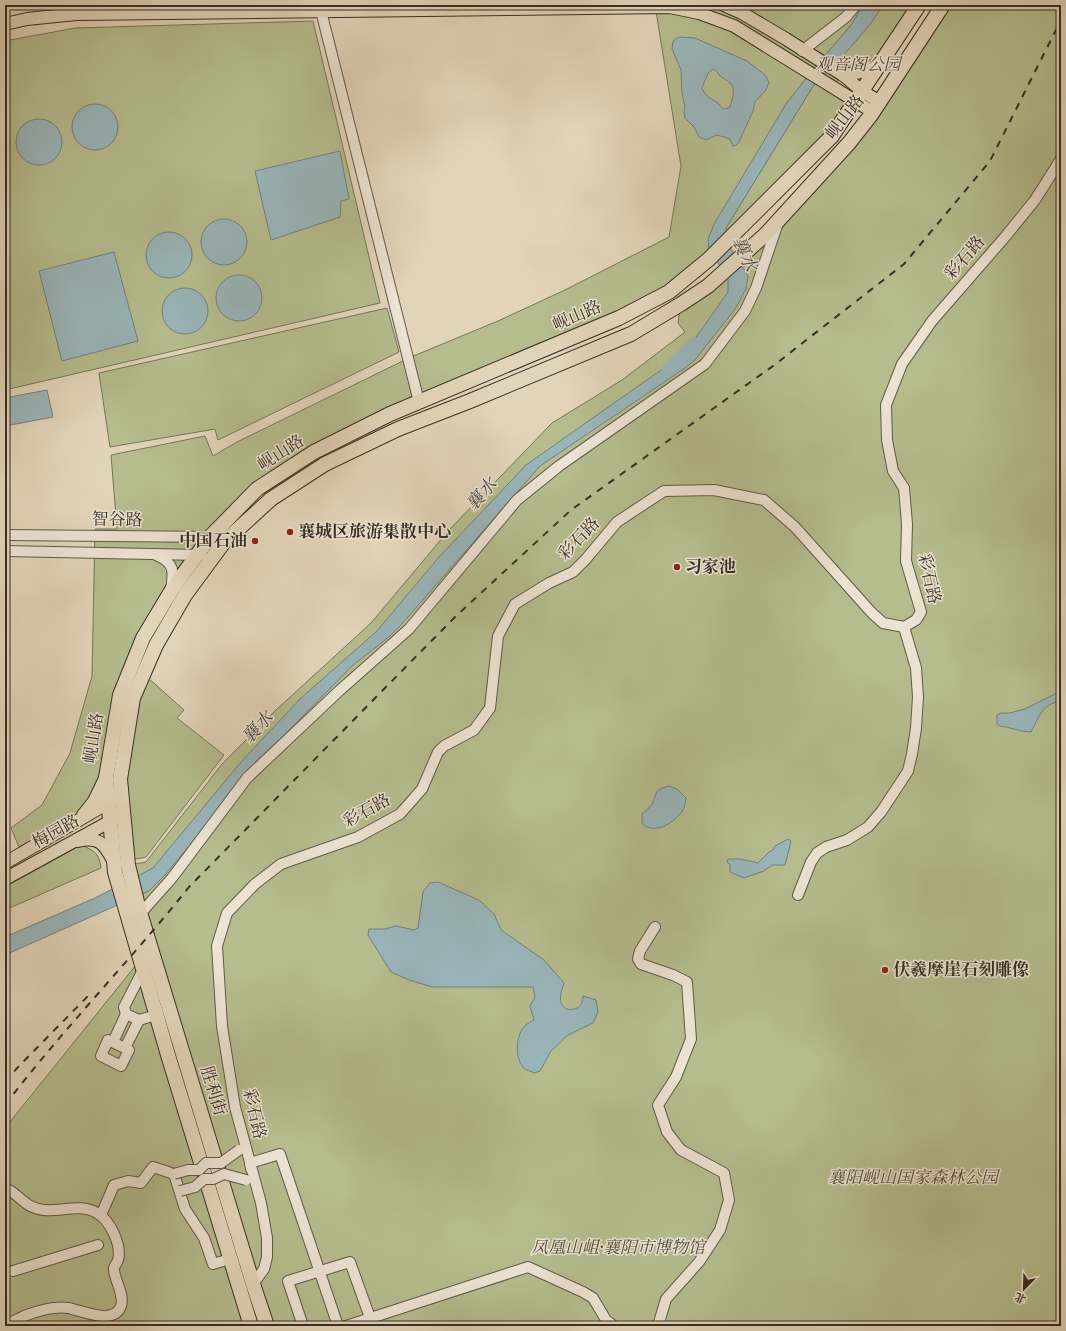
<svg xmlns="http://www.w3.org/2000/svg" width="1066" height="1331" font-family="'IM FELL DW Pica','Noto Serif SC',serif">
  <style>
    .green { fill: #b5bc8e; stroke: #76765a }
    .water { fill: #99b5ba; stroke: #727f7f; fill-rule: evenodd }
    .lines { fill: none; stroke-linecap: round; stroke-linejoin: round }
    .river { stroke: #99b5ba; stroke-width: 12 }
    .minor-casing { stroke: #62584b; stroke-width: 12 }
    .major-casing { stroke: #382f26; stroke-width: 14 }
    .highway-casing { stroke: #382f26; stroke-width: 16 }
    .minor { stroke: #ece3d2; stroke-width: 10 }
    .major { stroke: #e2d4b9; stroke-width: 12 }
    .highway { stroke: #e2d4b9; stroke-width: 14 }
    .rail { stroke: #382f26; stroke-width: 2; stroke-dasharray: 7 7; stroke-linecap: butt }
    .minor-bridge-casing { stroke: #62584b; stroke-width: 12; stroke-linecap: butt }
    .minor-bridge { stroke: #ece3d2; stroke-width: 10 }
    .poi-dot { fill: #8f2418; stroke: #ece3d2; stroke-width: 1.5 }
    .labels { text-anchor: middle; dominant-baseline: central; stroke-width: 3; stroke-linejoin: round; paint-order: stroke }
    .park-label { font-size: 17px; font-style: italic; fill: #514b3b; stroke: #ece3d2 }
    .street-label { font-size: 17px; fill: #382f26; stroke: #ece3d2 }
    .poi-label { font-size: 17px; font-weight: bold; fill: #382f26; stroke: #ece3d2; text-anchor: start }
    .water-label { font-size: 18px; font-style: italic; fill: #4b4a44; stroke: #ece3d2 }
  </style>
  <rect width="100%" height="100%" fill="#e2d4b9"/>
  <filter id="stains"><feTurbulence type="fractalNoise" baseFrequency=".005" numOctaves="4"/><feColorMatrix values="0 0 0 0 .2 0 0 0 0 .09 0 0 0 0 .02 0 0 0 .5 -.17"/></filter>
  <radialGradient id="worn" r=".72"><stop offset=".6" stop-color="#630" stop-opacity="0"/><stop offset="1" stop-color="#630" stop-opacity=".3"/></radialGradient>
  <!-- green -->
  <g class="green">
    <path d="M 655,5 L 863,5 L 852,24 L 816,66 L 786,104 L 711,251 L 667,286 L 594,322 L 341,430 L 252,484 L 179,568 L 135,640 L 116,691 L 99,804 L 19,847 L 11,828 L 42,805 L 70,753 L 92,676 L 95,529 L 117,529 L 111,455 L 205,436 L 213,456 L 237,442 L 411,357 L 498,321 L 565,290 L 669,237 L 681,166 Z"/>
    <path d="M 880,5 L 919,5 L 862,91 L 843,75 L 833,86 L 855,101 L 832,136 L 725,239 L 726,228 L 813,86 L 879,11 Z"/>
    <path d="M 943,5 L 1061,5 L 1061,1326 L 267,1326 L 223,1185 L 209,1189 L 251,1326 L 5,1326 L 5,1128 L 140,960 L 200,1160 L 214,1156 L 152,951 L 125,927 L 108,872 L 117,867 L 146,862 L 222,764 L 276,710 L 371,623 L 449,530 L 552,423 L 622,380 L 685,332 L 678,323 L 681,304 L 724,272 L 849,143 Z"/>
    <path d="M 313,21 L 380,303 L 5,390 L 5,41 L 75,28 Z"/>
    <path d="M 387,308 L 399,352 L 218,440 L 215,429 L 110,447 L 99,373 Z"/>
    <path d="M 148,678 L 184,710 L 177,718 L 224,755 L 146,857 L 131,860 L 123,777 L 138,698 Z"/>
    <path d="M 81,845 C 95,851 99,853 101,868 L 5,910 L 5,887 Z"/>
  </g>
  <!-- water -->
  <g class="water">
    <path d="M 863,5 L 880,5 L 879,11 L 871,23 L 851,47 L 813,86 L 726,228 L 725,239 L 748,276 L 746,289 L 735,309 L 695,360 L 685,368 L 540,466 L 400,626 L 390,636 L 352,666 L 258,762 L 165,875 L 149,891 L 5,955 L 5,937 L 95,898 L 153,868 L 241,762 L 300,699 L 377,631 L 439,557 L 526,465 L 671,363 L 682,357 L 728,292 L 728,279 L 709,249 L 708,239 L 714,224 L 786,104 L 816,66 L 852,24 Z"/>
    <path d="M 679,37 L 695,38 L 747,61 L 765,75 L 769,82 L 766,90 L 755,102 L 753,111 L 739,142 L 736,145 L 733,146 L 730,139 L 717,135 L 706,140 L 699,137 L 694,127 L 685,118 L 684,112 L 685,107 L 682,93 L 681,70 L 672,49 L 673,41 ZM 713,69 C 718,71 717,73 720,76 C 723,79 728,80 731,84 C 736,90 732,102 729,108 L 723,109 C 715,97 707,101 702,88 L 708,73 Z"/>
    <circle cx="95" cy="127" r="23"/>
    <circle cx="39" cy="142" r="23"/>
    <path d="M 340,151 L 349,199 L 341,201 L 340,217 L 271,240 L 255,171 Z"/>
    <circle cx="224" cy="242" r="23"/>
    <circle cx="169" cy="255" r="23"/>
    <path d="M 114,252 L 138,341 L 62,361 L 39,271 Z"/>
    <circle cx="239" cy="298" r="23"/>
    <circle cx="185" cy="311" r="23"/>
    <path d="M 47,390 L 53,417 L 5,426 L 5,398 Z"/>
    <path d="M 1061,691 L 1061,701 C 1042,704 1039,717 1031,732 C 1021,732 1010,727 1000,726 L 997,724 L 997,715 L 1001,713 L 1009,713 L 1025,709 Z"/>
    <path d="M 669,786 L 677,789 L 686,798 C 685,802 685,807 683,810 C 675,823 653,836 642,823 L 642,814 C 645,811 650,808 652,804 C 658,792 653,790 669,786 Z"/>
    <path d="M 788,839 L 791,841 L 785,865 L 772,865 L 764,871 L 744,878 L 730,872 L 730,865 L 727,862 L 728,859 L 740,859 L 758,863 L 768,853 L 773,850 L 775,846 Z"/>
    <path d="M 438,882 L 479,900 L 494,914 L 501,930 L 544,960 L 564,983 C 561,993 557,1002 566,1009 C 576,1011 583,1007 583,996 L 596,1000 L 598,1012 L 593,1023 L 568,1035 L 551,1051 L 540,1071 L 534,1073 C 532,1071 527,1071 525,1069 C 514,1060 515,1034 526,1025 C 528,1023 531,1022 534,1020 L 530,1006 L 535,997 L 533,987 L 432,987 L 409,980 L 391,972 L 368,935 L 369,929 L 385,929 L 396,926 L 414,930 L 418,928 L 423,892 L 430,883 Z"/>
  </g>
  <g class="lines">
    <!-- river -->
    <path class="river" d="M 668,369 L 695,343"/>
    <defs>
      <g id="minor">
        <path d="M 321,11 L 419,402"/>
        <path d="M 802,51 L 846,17 L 856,5"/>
        <path d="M 5,535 L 215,537"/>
        <path d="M 5,551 L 201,555"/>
        <path d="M 156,555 C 175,563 174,571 171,590"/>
        <path d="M 798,895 L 811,862 L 817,853 L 826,847 L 847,840 L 868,827 L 881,812 L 908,771 L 912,754 L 916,728 L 918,697 L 916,668 L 904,627"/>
        <path d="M 140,914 L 172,878 L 247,778 L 339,691 L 409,629 L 517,500 L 559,466 L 705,364 L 745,311 L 756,288 L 778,223"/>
        <path d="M 655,927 L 640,951 L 638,959 L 641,964 L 673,975 L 687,982 L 691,1039 L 676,1077 L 658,1105 L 667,1132 L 681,1150 L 724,1173 L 729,1200 L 720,1230 L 699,1262 L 666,1299 L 658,1326"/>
        <path d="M 143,970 L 124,1007 L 126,1014 L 139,1020 L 156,1015"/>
        <path d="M 108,1040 L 129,1050 L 121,1066 L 101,1056 Z"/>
        <path d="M 113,1042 L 126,1014"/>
        <path d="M 125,1048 L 139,1020"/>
        <path d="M 251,1169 L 250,1163 L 280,1154 L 338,1326"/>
        <path d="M 5,1188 C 21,1195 24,1208 44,1210 C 62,1212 80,1203 97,1213 C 110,1220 122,1245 118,1260 C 117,1263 115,1265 114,1268 C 113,1278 125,1294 121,1306 C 114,1326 81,1310 68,1308 C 54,1306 37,1311 24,1316 C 17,1319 13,1323 5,1324"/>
        <path d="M 101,1215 L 114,1185 L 128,1181 L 141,1183 L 153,1167 L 174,1174 L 185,1209 L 204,1238 L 213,1264 L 230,1259"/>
        <path d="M 13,1271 L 98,1245"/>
        <path d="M 253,1284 L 264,1269 L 267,1257 L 267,1238 L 261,1203 L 235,1107 L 222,1026 L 217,946 L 227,913 L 255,884 L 281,864 L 358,837 L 400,814 L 422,789 L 438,752 L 444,746 L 474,730 L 490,708 L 498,636 L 515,604 L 549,583 L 573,572 L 586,559 L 617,522 L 664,491 L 714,490 L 764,500 L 795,527 L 871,612 L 883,623 L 904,627 L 916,620 L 921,612 L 906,561 L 907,524 L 904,488 L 893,471 L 887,440 L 886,405 L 902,364 L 932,321 L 1005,237 L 1035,200 L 1061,159"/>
        <path d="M 303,1326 L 288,1281 L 350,1262 L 373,1326"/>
        <path d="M 346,1326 L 528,1267 L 583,1292 L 593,1298 L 606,1320 L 614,1326"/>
      </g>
      <g id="major">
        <path d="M 724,5 L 742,13 L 786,39 L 843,75 L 862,91 L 880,102"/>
        <path d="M 5,24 L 27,19 L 76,14 L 670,7 L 699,13 L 734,26 L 873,112"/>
        <path d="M 843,75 L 867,71 L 881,61"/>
        <path d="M 83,815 L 94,801 L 107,774"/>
        <path d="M 78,841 C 100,836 104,844 114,862"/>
        <path d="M 5,863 L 115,799"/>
        <path d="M 5,879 L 118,817"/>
      </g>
      <g id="highway">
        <path d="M 251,1326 L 168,1055 L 115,872 L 106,778 L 120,695 L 143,638 L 173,588 L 210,537 L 257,489 L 314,452 L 390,414 L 619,318 L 669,292 L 709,259 L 832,136 L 919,5"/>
        <path d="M 267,1326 L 253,1284 L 138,906 L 128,865 L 120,779 L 133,698 L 156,645 L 185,595 L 224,542 L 271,499 L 325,464 L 398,429 L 470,401 L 631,334 L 681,304 L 708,286 L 766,234 L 849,143 L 871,115 L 943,5"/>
      </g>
    </defs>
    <!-- minor casing -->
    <use href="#minor" class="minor-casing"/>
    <!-- major casing -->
    <use href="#major" class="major-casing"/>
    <!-- highway casing -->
    <use href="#highway" class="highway-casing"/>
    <!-- minor -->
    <use href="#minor" class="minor"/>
    <!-- major -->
    <use href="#major" class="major"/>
    <!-- highway -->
    <use href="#highway" class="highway"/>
    <!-- rail -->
    <g class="rail">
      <path d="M 5,1082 L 19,1066 L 92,992"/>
      <path d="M 5,1105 C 63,1029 130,961 189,887 L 454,618 L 571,510 L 773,366 L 904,264 L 990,161 L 1061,20"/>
    </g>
    <defs>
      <g id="minor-bridge">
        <path d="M 174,1174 L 188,1170 L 199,1170 L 206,1163 L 221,1163 L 239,1150"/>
        <path d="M 180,1191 L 195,1187 L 204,1179 L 213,1179 L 224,1174 L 246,1180"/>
      </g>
    </defs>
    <!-- minor-bridge casing -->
    <use href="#minor-bridge" class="minor-bridge-casing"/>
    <!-- minor-bridge -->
    <use href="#minor-bridge" class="minor-bridge"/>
  </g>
  <!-- markers -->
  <g class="poi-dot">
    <circle cx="290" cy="532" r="4"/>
    <circle cx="255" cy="541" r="4"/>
    <circle cx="677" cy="567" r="4"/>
    <circle cx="885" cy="970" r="4"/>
  </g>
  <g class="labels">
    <!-- park labels -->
    <g class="park-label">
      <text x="858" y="65">观音阁公园</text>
      <text x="913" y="1178">襄阳岘山国家森林公园</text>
      <text x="618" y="1248">凤凰山岨·襄阳市博物馆</text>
    </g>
    <!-- street labels -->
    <g class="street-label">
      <text transform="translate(845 117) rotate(-52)">岘山路</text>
      <text transform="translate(965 258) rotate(-49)">彩石路</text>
      <text transform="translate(577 316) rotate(-23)">岘山路</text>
      <text transform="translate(281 453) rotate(-32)">岘山路</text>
      <text transform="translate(117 520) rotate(1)">智谷路</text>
      <text transform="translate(579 539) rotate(-46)">彩石路</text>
      <text transform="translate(929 579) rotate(78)">彩石路</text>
      <text transform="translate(94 738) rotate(-81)">岘山路</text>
      <text transform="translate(367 811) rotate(-29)">彩石路</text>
      <text transform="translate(56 832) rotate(-29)">梅园路</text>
      <text transform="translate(213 1091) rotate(73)">胜利街</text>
      <text transform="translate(254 1114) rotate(77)">彩石路</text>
    </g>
    <!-- poi labels -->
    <g class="poi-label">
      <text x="298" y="532">襄城区旅游集散中心</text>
      <text x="247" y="541" text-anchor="end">中国石油</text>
      <text x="685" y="567">习家池</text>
      <text x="893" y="970">伏羲摩崖石刻雕像</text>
    </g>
    <!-- water labels -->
    <g class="water-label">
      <text transform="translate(744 254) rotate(67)">襄水</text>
      <text transform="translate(482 495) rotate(-48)">襄水</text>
      <text transform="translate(258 728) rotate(-47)">襄水</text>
    </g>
  </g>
  <!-- margin -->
  <rect width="1066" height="1331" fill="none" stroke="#e2d4b9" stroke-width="20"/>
  <rect x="6" y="6" width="1054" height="1319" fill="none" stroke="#382f26" stroke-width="2"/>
  <rect x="10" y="10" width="1046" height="1311" fill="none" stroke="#382f26"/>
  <!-- north arrow -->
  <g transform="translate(1024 1289) rotate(203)" stroke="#ece3d2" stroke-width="3" paint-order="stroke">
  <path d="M0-3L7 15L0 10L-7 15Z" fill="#382f26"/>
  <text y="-6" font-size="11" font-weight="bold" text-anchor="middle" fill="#382f26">北</text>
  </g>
  <rect width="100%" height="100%" filter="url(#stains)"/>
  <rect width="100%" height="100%" fill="url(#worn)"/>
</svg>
